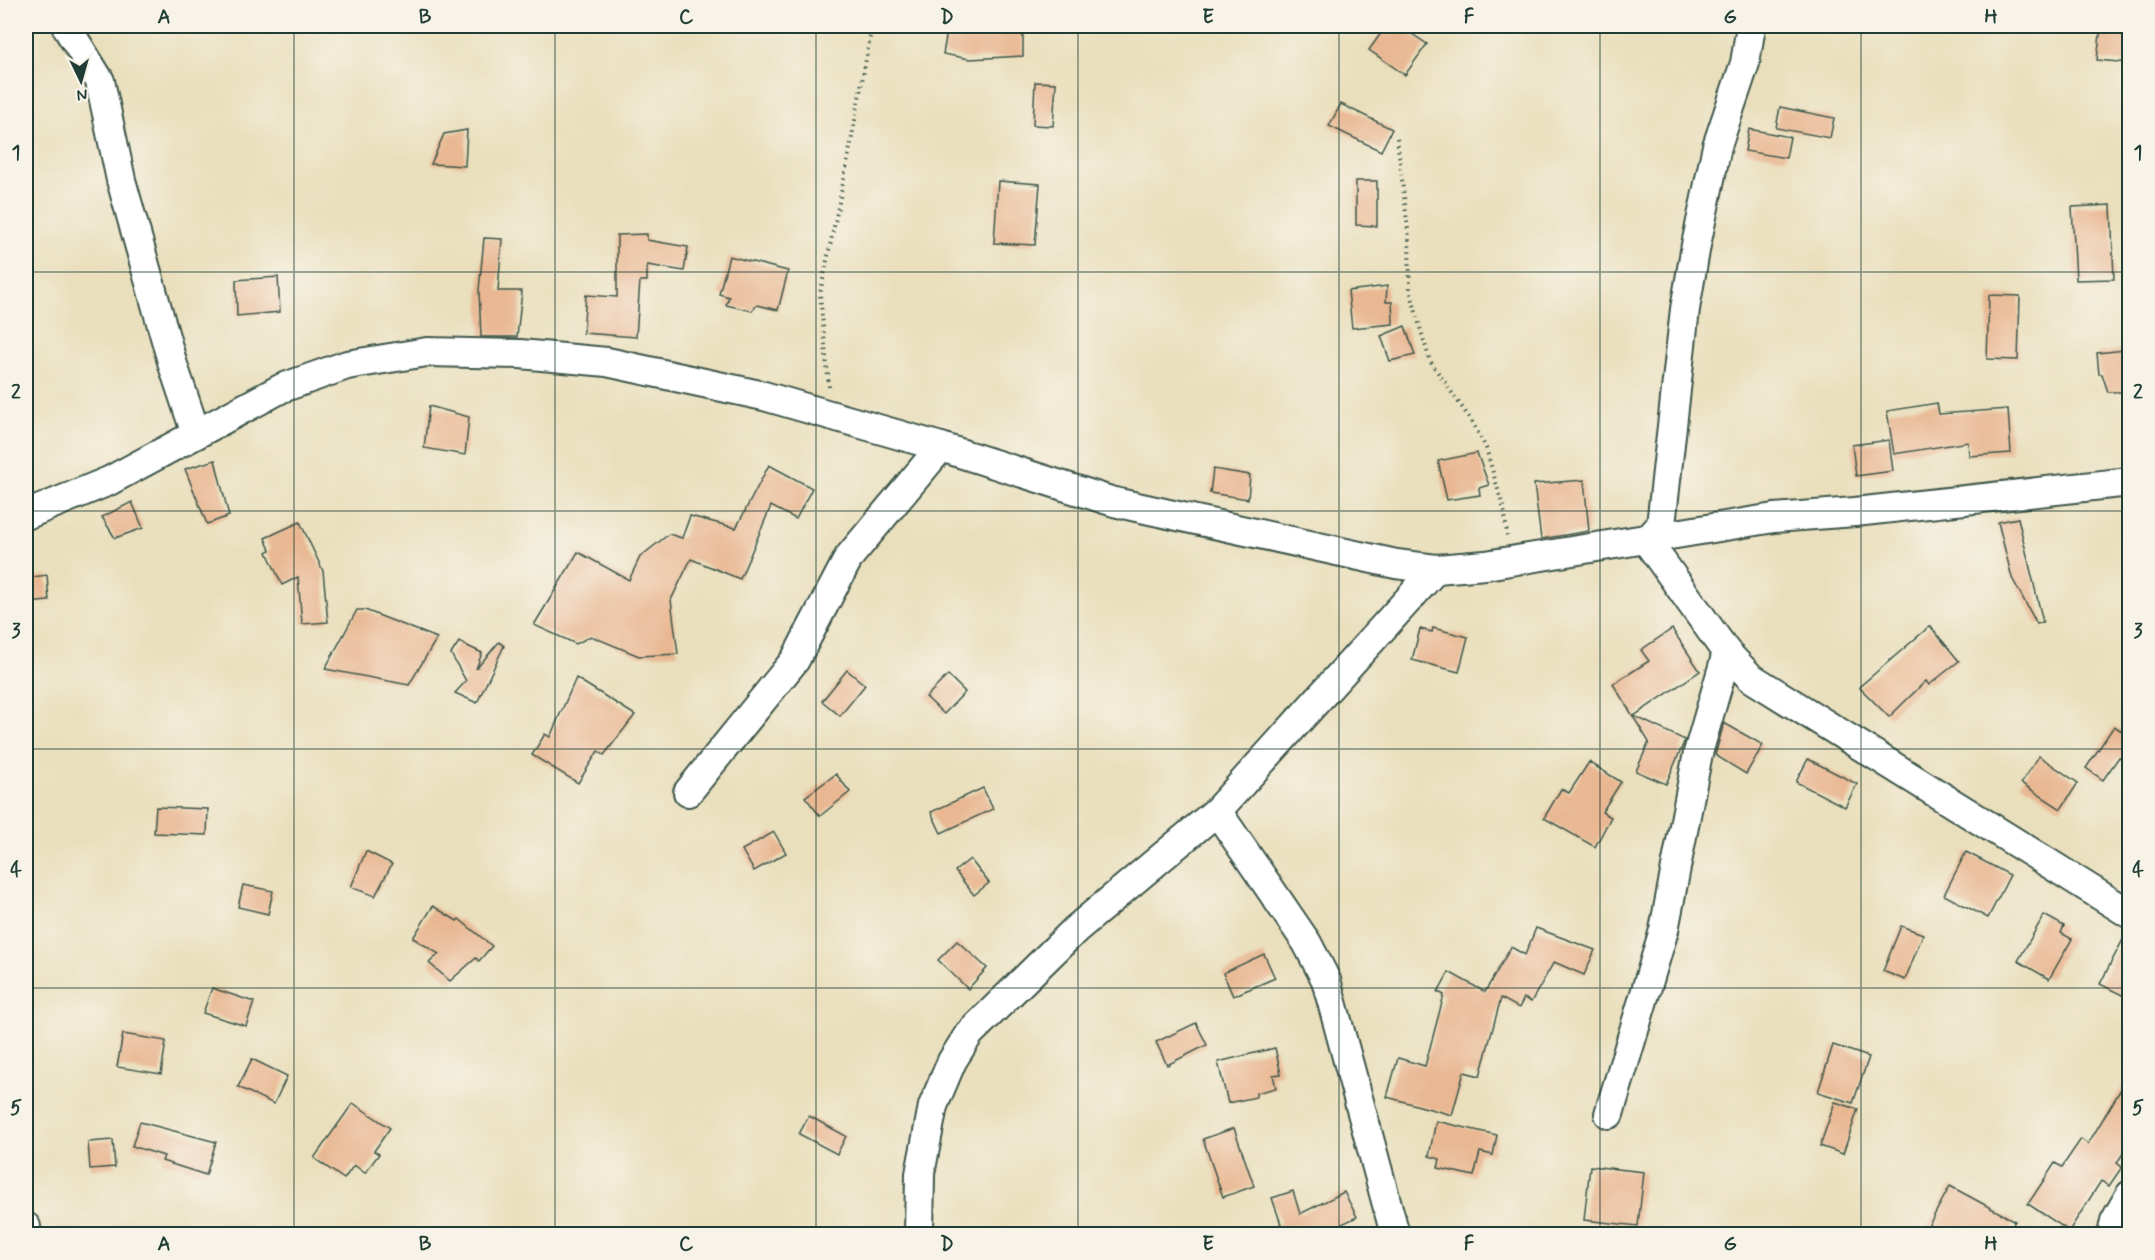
<svg xmlns="http://www.w3.org/2000/svg" width="2155" height="1260" font-family="Mynerve,sans-serif">
  <style>
    .building { fill: #e9b792 }
    .lines { fill: none; stroke-linecap: round; stroke-linejoin: round }
    .minor-casing { stroke: #3d5548; stroke-width: 32 }
    .path { stroke: #3d5548; stroke-width: 4; stroke-dasharray: 1.5 4.5; stroke-linecap: butt }
    .minor { stroke: #fff; stroke-width: 28 }
    .grid { fill: none; stroke: #1f3d34; stroke-width: 1.5; stroke-opacity: 0.55 }
    .neatline { fill: none; stroke: #1f3d34; stroke-width: 2 }
    .grid-label { font-size: 20px; text-anchor: middle; font-weight: bold; fill: #1f3d34 }
  </style>
  <rect width="100%" height="100%" fill="#f7f3e8"/>
  <filter id="ink" filterUnits="userSpaceOnUse"><feTurbulence type="fractalNoise" baseFrequency=".0167" numOctaves="2"/><feDisplacementMap in="SourceGraphic" scale="12" xChannelSelector="R" yChannelSelector="G"/><feConvolveMatrix kernelMatrix="1 2 1 2 8 2 1 2 1" color-interpolation-filters="sRGB"/></filter>
  <filter id="wash" filterUnits="userSpaceOnUse"><feTurbulence type="fractalNoise" baseFrequency=".008" numOctaves="4" result="noise"/><feDisplacementMap in="SourceGraphic" scale="24" xChannelSelector="R" yChannelSelector="G"/><feGaussianBlur stdDeviation="1.35" result="paint"/><feColorMatrix in="noise" values="0 0 0 0 0 0 0 0 0 0 0 0 0 0 0 0 0 1.4 0 .05"/><feComposite in="paint" operator="in"/></filter>
  <g filter="url(#wash)">
    <rect width="100%" height="100%" fill="#e9dfbc"/>
    <g id="blocks">
      <!-- building -->
      <g class="building">
        <path d="M 948,26 L 1023,26 L 1023,56 L 970,59 L 943,54 Z"/>
        <path d="M 1386,26 L 1400,26 L 1427,44 L 1405,75 L 1369,50 Z"/>
        <path d="M 2101,26 L 2130,26 L 2130,63 L 2097,60 Z"/>
        <path d="M 1035,82 L 1056,83 L 1053,126 L 1033,125 Z"/>
        <path d="M 1341,104 L 1392,129 L 1381,151 L 1329,126 Z"/>
        <path d="M 1780,107 L 1834,118 L 1830,138 L 1776,128 Z"/>
        <path d="M 1749,129 L 1790,137 L 1786,158 L 1745,151 Z"/>
        <path d="M 467,130 L 465,166 L 431,164 L 444,134 Z"/>
        <path d="M 998,181 L 1040,184 L 1035,245 L 994,243 Z"/>
        <path d="M 1356,181 L 1377,181 L 1377,226 L 1356,225 Z"/>
        <path d="M 2111,205 L 2114,279 L 2076,280 L 2072,207 Z"/>
        <path d="M 647,234 L 647,240 L 688,247 L 684,271 L 647,265 L 647,281 L 640,281 L 636,337 L 583,333 L 586,295 L 617,297 L 617,235 Z"/>
        <path d="M 484,238 L 502,239 L 498,291 L 522,291 L 517,337 L 481,337 L 479,290 Z"/>
        <path d="M 729,256 L 788,271 L 778,310 L 757,305 L 752,311 L 726,305 L 729,297 L 719,294 Z"/>
        <path d="M 278,277 L 280,312 L 237,316 L 236,280 Z"/>
        <path d="M 1387,286 L 1386,302 L 1392,302 L 1393,324 L 1352,328 L 1348,291 Z"/>
        <path d="M 1989,295 L 2020,296 L 2018,360 L 1987,359 Z"/>
        <path d="M 1405,326 L 1415,355 L 1390,361 L 1381,336 Z"/>
        <path d="M 2125,350 L 2124,359 L 2130,358 L 2130,392 L 2108,392 L 2102,374 L 2099,374 L 2097,353 Z"/>
        <path d="M 1937,403 L 1939,414 L 2008,409 L 2011,453 L 1969,456 L 1968,442 L 1894,454 L 1887,411 Z"/>
        <path d="M 429,406 L 469,417 L 465,455 L 424,448 Z"/>
        <path d="M 1889,440 L 1893,471 L 1856,476 L 1852,445 Z"/>
        <path d="M 1477,453 L 1489,485 L 1479,488 L 1480,495 L 1447,500 L 1438,461 Z"/>
        <path d="M 215,460 L 229,516 L 207,524 L 185,469 Z"/>
        <path d="M 769,465 L 812,488 L 796,519 L 771,506 L 740,579 L 691,559 L 671,600 L 678,654 L 639,656 L 591,636 L 576,644 L 534,625 L 578,552 L 629,580 L 640,557 L 669,534 L 682,538 L 690,516 L 736,528 Z"/>
        <path d="M 1213,469 L 1250,475 L 1248,499 L 1210,493 Z"/>
        <path d="M 1584,480 L 1589,531 L 1541,539 L 1534,484 Z"/>
        <path d="M 132,502 L 143,528 L 115,538 L 102,517 Z"/>
        <path d="M 2018,518 L 2043,622 L 2037,624 L 2012,578 L 1998,522 Z"/>
        <path d="M 300,522 L 323,571 L 328,622 L 302,624 L 298,577 L 282,585 L 267,552 L 270,550 L 265,538 Z"/>
        <path d="M 47,575 L 49,601 L 26,603 L 26,578 Z"/>
        <path d="M 357,610 L 365,610 L 437,638 L 409,685 L 325,669 Z"/>
        <path d="M 1930,626 L 1959,661 L 1929,685 L 1926,681 L 1889,717 L 1859,687 Z"/>
        <path d="M 1433,628 L 1468,637 L 1459,672 L 1412,660 L 1420,629 L 1432,632 Z"/>
        <path d="M 1672,629 L 1700,671 L 1634,716 L 1685,740 L 1666,784 L 1636,771 L 1649,742 L 1613,684 L 1649,661 L 1641,650 Z"/>
        <path d="M 459,642 L 482,653 L 476,669 L 499,642 L 504,646 L 477,703 L 455,693 L 466,681 L 451,654 Z"/>
        <path d="M 847,670 L 865,685 L 840,716 L 822,701 Z"/>
        <path d="M 948,675 L 965,692 L 944,714 L 926,697 Z"/>
        <path d="M 576,678 L 635,715 L 604,755 L 598,751 L 578,783 L 532,755 L 545,734 L 550,737 Z"/>
        <path d="M 1724,723 L 1763,745 L 1746,774 L 1715,755 Z"/>
        <path d="M 2114,726 L 2130,736 L 2130,763 L 2119,757 L 2103,780 L 2086,768 Z"/>
        <path d="M 2039,756 L 2078,783 L 2061,809 L 2021,783 Z"/>
        <path d="M 1808,759 L 1857,784 L 1845,807 L 1796,782 Z"/>
        <path d="M 1589,762 L 1621,782 L 1602,812 L 1611,817 L 1595,847 L 1544,818 L 1561,789 L 1569,793 Z"/>
        <path d="M 836,774 L 850,792 L 820,816 L 805,797 Z"/>
        <path d="M 983,788 L 993,809 L 941,833 L 931,812 Z"/>
        <path d="M 156,807 L 208,809 L 207,835 L 154,833 Z"/>
        <path d="M 774,832 L 786,853 L 754,871 L 742,850 Z"/>
        <path d="M 366,851 L 392,864 L 375,896 L 351,887 Z"/>
        <path d="M 1966,852 L 2010,875 L 1988,918 L 1944,895 Z"/>
        <path d="M 970,859 L 989,883 L 974,895 L 955,871 Z"/>
        <path d="M 243,885 L 273,891 L 268,914 L 238,907 Z"/>
        <path d="M 433,906 L 457,921 L 459,919 L 492,946 L 479,961 L 476,958 L 450,981 L 429,963 L 439,954 L 413,938 Z"/>
        <path d="M 2044,915 L 2064,926 L 2061,933 L 2072,939 L 2049,979 L 2018,961 Z"/>
        <path d="M 1901,926 L 1923,934 L 1905,980 L 1883,971 Z"/>
        <path d="M 1536,928 L 1595,950 L 1584,975 L 1554,962 L 1531,1002 L 1524,998 L 1519,1008 L 1501,998 L 1480,1076 L 1464,1072 L 1452,1115 L 1387,1097 L 1398,1058 L 1425,1066 L 1444,995 L 1438,992 L 1449,972 L 1485,992 L 1511,947 L 1525,955 Z"/>
        <path d="M 2128,930 L 2130,930 L 2130,999 L 2100,984 Z"/>
        <path d="M 957,941 L 987,968 L 968,989 L 938,960 Z"/>
        <path d="M 1264,954 L 1275,978 L 1233,996 L 1223,973 Z"/>
        <path d="M 212,988 L 254,1002 L 246,1026 L 203,1013 Z"/>
        <path d="M 1196,1023 L 1207,1045 L 1167,1065 L 1156,1042 Z"/>
        <path d="M 123,1034 L 166,1041 L 161,1074 L 117,1067 Z"/>
        <path d="M 1833,1045 L 1869,1057 L 1853,1103 L 1818,1092 Z"/>
        <path d="M 1275,1048 L 1281,1074 L 1273,1075 L 1276,1088 L 1256,1093 L 1256,1097 L 1228,1103 L 1218,1062 Z"/>
        <path d="M 252,1059 L 287,1076 L 274,1104 L 238,1087 Z"/>
        <path d="M 2130,1074 L 2130,1142 L 2117,1163 L 2122,1167 L 2109,1186 L 2101,1181 L 2069,1231 L 2028,1204 L 2055,1163 L 2062,1167 L 2081,1139 L 2088,1144 Z"/>
        <path d="M 1835,1102 L 1858,1109 L 1843,1154 L 1820,1146 Z"/>
        <path d="M 353,1103 L 390,1128 L 374,1151 L 379,1154 L 365,1173 L 354,1165 L 344,1179 L 314,1158 Z"/>
        <path d="M 809,1116 L 846,1136 L 837,1154 L 799,1134 Z"/>
        <path d="M 1436,1121 L 1497,1135 L 1493,1155 L 1480,1152 L 1474,1176 L 1438,1168 L 1440,1159 L 1429,1156 Z"/>
        <path d="M 140,1122 L 216,1142 L 206,1175 L 162,1161 L 164,1156 L 132,1146 Z"/>
        <path d="M 1234,1128 L 1254,1186 L 1223,1197 L 1203,1139 Z"/>
        <path d="M 113,1140 L 115,1167 L 90,1169 L 88,1142 Z"/>
        <path d="M 1590,1166 L 1644,1172 L 1638,1226 L 1584,1220 Z"/>
        <path d="M 1950,1186 L 2015,1221 L 2007,1234 L 1924,1234 Z"/>
        <path d="M 1293,1191 L 1300,1214 L 1344,1192 L 1357,1217 L 1321,1234 L 1259,1234 L 1281,1224 L 1272,1198 Z"/>
      </g>
    </g>
  </g>
  <g filter="url(#ink)">
    <use href="#blocks" fill-opacity="0" stroke="#3d5548" stroke-width="1.5"/>
    <g class="lines">
      <defs>
        <g id="minor">
          <path d="M 66,26 L 100,81 L 121,180 L 173,365 L 196,434"/>
          <path d="M 1751,26 L 1745,63 L 1717,146 L 1696,245 L 1685,309 L 1661,525 L 1647,541 L 1727,653 L 1750,677 L 2130,914"/>
          <path d="M 26,515 L 109,481 L 282,388 L 347,365 L 427,352 L 520,354 L 607,362 L 764,396 L 941,447 L 1114,502 L 1396,564 L 1436,569 L 1486,565 L 1774,518 L 1855,512 L 2130,482"/>
          <path d="M 688,792 L 795,660 L 849,557 L 941,447"/>
          <path d="M 1217,811 L 1307,943 L 1326,980 L 1395,1234"/>
          <path d="M 1609,1114 L 1664,930 L 1698,753 L 1727,653"/>
          <path d="M 26,1227 L 26,1234"/>
          <path d="M 919,1234 L 920,1174 L 933,1106 L 952,1061 L 969,1034 L 1076,929 L 1217,811 L 1436,569"/>
          <path d="M 2112,1234 L 2115,1221 L 2130,1195"/>
        </g>
      </defs>
      <!-- minor casing -->
      <use href="#minor" class="minor-casing"/>
      <!-- path -->
      <g class="path">
        <path d="M 1397,138 L 1409,238 L 1410,289 L 1419,324 L 1430,361 L 1473,423 L 1486,448 L 1505,514 L 1507,536"/>
        <path d="M 829,387 L 820,294 L 848,159 L 872,26"/>
      </g>
      <!-- minor -->
      <use href="#minor" class="minor"/>
    </g>
  </g>
  <!-- grid -->
  <path class="grid" d="M 294,26 L 294,1234M 555,26 L 555,1234M 816,26 L 816,1234M 1078,26 L 1078,1234M 1339,26 L 1339,1234M 1600,26 L 1600,1234M 1861,26 L 1861,1234M 26,272 L 2130,272M 26,511 L 2130,511M 26,749 L 2130,749M 26,988 L 2130,988"/>
  <!-- margin -->
  <rect width="2155" height="1260" fill="none" stroke="#f7f3e8" stroke-width="66"/>
  <!-- north arrow -->
  <g transform="translate(81 81) rotate(175)" stroke="#f7f3e8" stroke-width="4.5" paint-order="stroke">
  <path d="M0-4.5L10 22L0 15L-10 22Z" fill="#1f3d34"/>
  <text y="-9" font-size="16" font-weight="bold" text-anchor="middle" fill="#1f3d34">N</text>
  </g>
  <rect x="33" y="33" width="2089" height="1194" class="neatline"/>
  <g class="grid-label">
    <text x="164" y="23">A</text>
    <text x="425" y="23">B</text>
    <text x="686" y="23">C</text>
    <text x="947" y="23">D</text>
    <text x="1208" y="23">E</text>
    <text x="1469" y="23">F</text>
    <text x="1730" y="23">G</text>
    <text x="1991" y="23">H</text>
    <text x="16" y="159">1</text>
    <text x="2138" y="159">1</text>
    <text x="16" y="398">2</text>
    <text x="2138" y="398">2</text>
    <text x="16" y="637">3</text>
    <text x="2138" y="637">3</text>
    <text x="16" y="876">4</text>
    <text x="2138" y="876">4</text>
    <text x="16" y="1114">5</text>
    <text x="2138" y="1114">5</text>
    <text x="164" y="1250">A</text>
    <text x="425" y="1250">B</text>
    <text x="686" y="1250">C</text>
    <text x="947" y="1250">D</text>
    <text x="1208" y="1250">E</text>
    <text x="1469" y="1250">F</text>
    <text x="1730" y="1250">G</text>
    <text x="1991" y="1250">H</text>
  </g>
</svg>
